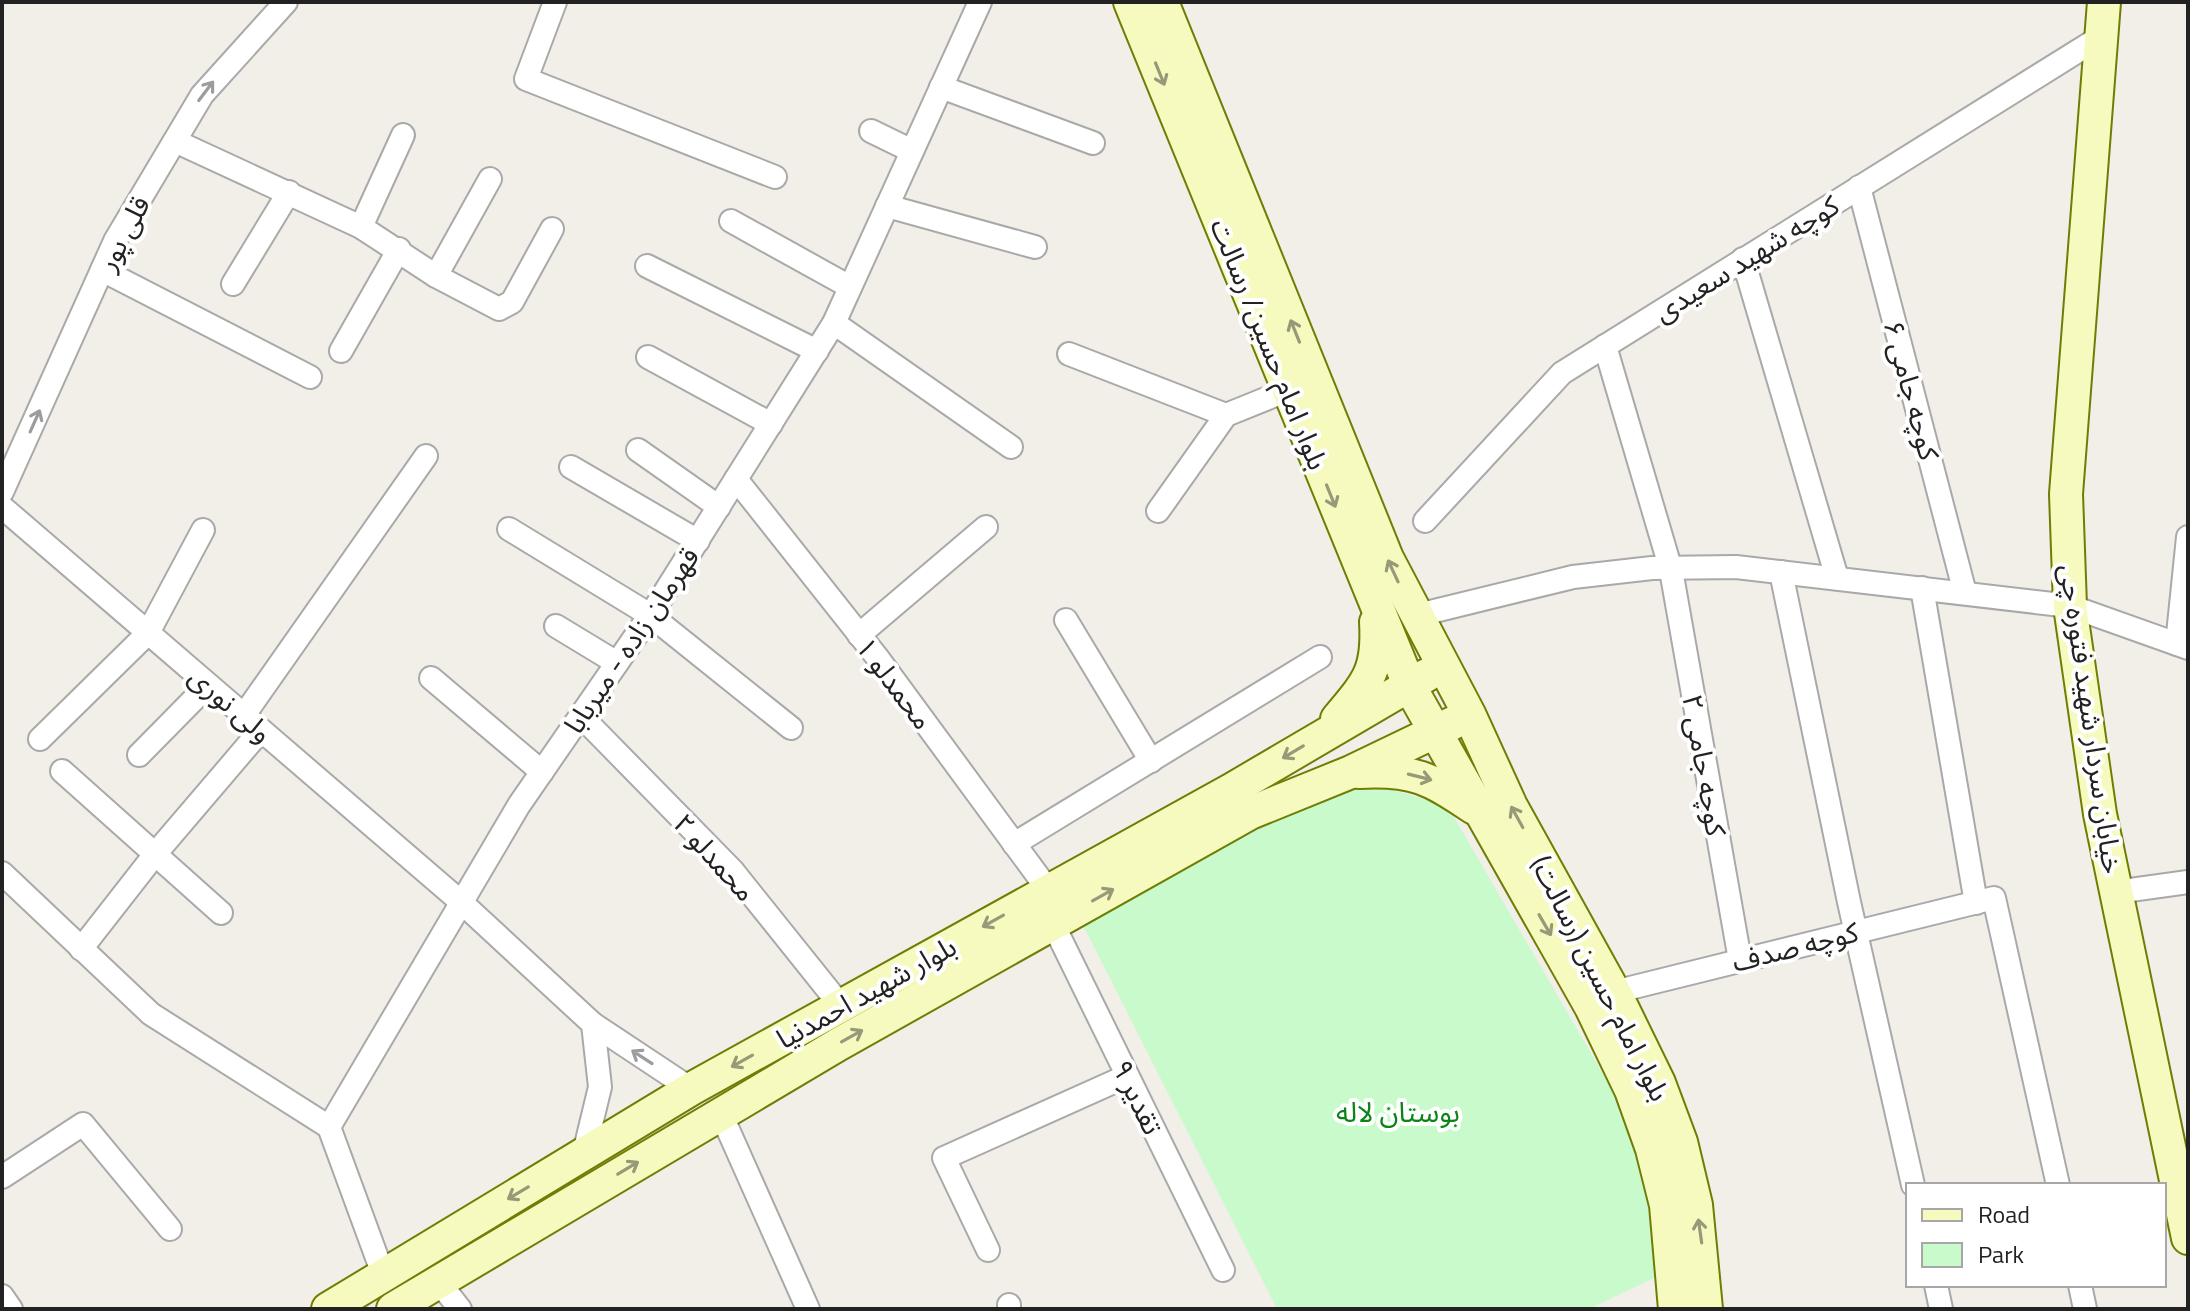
<svg xmlns="http://www.w3.org/2000/svg" width="2190" height="1311" font-family="'Titillium Web','Noto Sans Arabic',sans-serif">
  <style>
    .park { fill: #c8facc }
    .lines { fill: none; stroke-linecap: round; stroke-linejoin: round }
    .street-casing { stroke: #a9a9a9; stroke-width: 26 }
    .secondary-casing { stroke: #707d05; stroke-width: 36 }
    .street { stroke: #fff; stroke-width: 22 }
    .secondary { stroke: #f7fabf; stroke-width: 32 }
    .oneway { stroke: #979978 }
    .oneway2 { stroke: #9c9c9c }
    .labels { text-anchor: middle; dominant-baseline: central; stroke-width: 8; stroke-linejoin: round; paint-order: stroke }
    .street-label { font-size: 28px; fill: #222; stroke: #fff }
    .park-label { font-size: 28px; fill: #0c8416; stroke: #fff }
  </style>
  <rect width="100%" height="100%" fill="#f2efe9"/>
  <!-- park -->
  <path class="park" d="M 1385,788 L 1447,805 L 1610,1086 L 1637,1146 L 1650,1206 L 1658,1276 L 1589,1309 L 1277,1309 L 1083,925 L 1299,802 L 1335,792 Z"/>
  <g class="lines">
    <defs>
      <g id="street">
        <path d="M 555,2 L 526,79 L 775,177"/>
        <path d="M 941,87 L 1093,143"/>
        <path d="M 871,131 L 912,151"/>
        <path d="M 175,141 L 361,227 L 436,276 L 499,309 L 512,302 L 552,229"/>
        <path d="M 1859,187 L 1965,593"/>
        <path d="M 887,206 L 1035,247"/>
        <path d="M 731,221 L 850,287"/>
        <path d="M 361,227 L 403,135"/>
        <path d="M 1743,259 L 1837,578"/>
        <path d="M 647,266 L 817,351"/>
        <path d="M 102,270 L 310,377"/>
        <path d="M 436,276 L 490,179"/>
        <path d="M 233,284 L 289,192"/>
        <path d="M 834,323 L 1011,447"/>
        <path d="M 1605,346 L 1671,570 L 1740,960"/>
        <path d="M 341,351 L 399,249"/>
        <path d="M 1069,354 L 1226,415"/>
        <path d="M 648,357 L 771,424"/>
        <path d="M 638,450 L 719,507"/>
        <path d="M 571,467 L 698,541"/>
        <path d="M 736,479 L 877,657 L 1049,891"/>
        <path d="M 2,492 L 115,241 L 202,95 L 286,2"/>
        <path d="M 2,507 L 461,902 L 593,1024 L 691,1089"/>
        <path d="M 1158,511 L 1226,415 L 1288,390"/>
        <path d="M 1425,521 L 1562,373 L 2102,36"/>
        <path d="M 509,529 L 650,615 L 791,728"/>
        <path d="M 1781,572 L 1849,902 L 1913,1185"/>
        <path d="M 1922,588 L 1976,903"/>
        <path d="M 1414,616 L 1573,577 L 1652,568 L 1736,567 L 2070,606 L 2188,648"/>
        <path d="M 1066,620 L 1151,761"/>
        <path d="M 556,626 L 617,663"/>
        <path d="M 859,635 L 986,527"/>
        <path d="M 2177,644 L 2188,537"/>
        <path d="M 431,678 L 542,772"/>
        <path d="M 244,715 L 426,456"/>
        <path d="M 581,716 L 732,870 L 841,1006"/>
        <path d="M 40,739 L 148,633 L 203,530"/>
        <path d="M 139,755 L 208,685"/>
        <path d="M 62,771 L 221,913"/>
        <path d="M 1014,844 L 1320,657"/>
        <path d="M 2,873 L 151,1014 L 329,1127"/>
        <path d="M 2116,892 L 2188,882"/>
        <path d="M 1053,924 L 1223,1270"/>
        <path d="M 81,949 L 156,853 L 261,730"/>
        <path d="M 1614,992 L 1994,898 L 2058,1185"/>
        <path d="M 721,1114 L 808,1309"/>
        <path d="M 584,1153 L 600,1087 L 593,1024"/>
        <path d="M 2,1177 L 83,1124 L 170,1229"/>
        <path d="M 988,1250 L 944,1158 L 1127,1076"/>
        <path d="M 383,1274 L 329,1127 L 519,805 L 655,608 L 834,323 L 980,2"/>
        <path d="M 438,1281 L 460,1309"/>
        <path d="M 1936,1285 L 1941,1309"/>
        <path d="M 2080,1285 L 2085,1309"/>
        <path d="M 2,1296 L 11,1309"/>
        <path d="M 1009,1305 L 1009,1309"/>
      </g>
      <g id="secondary">
        <path d="M 1130,2 L 1410,687 L 1591,1007 L 1631,1090 L 1652,1149 L 1666,1205 L 1675,1309"/>
        <path d="M 1162,2 L 1387,558 L 1469,714 L 1511,806 L 1618,999 L 1659,1083 L 1681,1142 L 1696,1205 L 1706,1309"/>
        <path d="M 2104,2 L 2066,494 L 2070,606 L 2100,814 L 2188,1238"/>
        <path d="M 1337,719 C 1368,682 1379,671 1376,622"/>
        <path d="M 1359,772 C 1413,769 1430,778 1474,808"/>
        <path d="M 328,1309 L 691,1089 L 1231,790 L 1427,675"/>
        <path d="M 393,1309 L 839,1044 L 1250,813 L 1351,772 L 1453,723"/>
      </g>
    </defs>
    <!-- street casing -->
    <use href="#street" class="street-casing"/>
    <!-- secondary casing -->
    <use href="#secondary" class="secondary-casing"/>
    <!-- street -->
    <use href="#street" class="street"/>
    <!-- secondary -->
    <use href="#secondary" class="secondary"/>
  </g>
  <!-- one-way arrows -->
  <defs><path id="oneway-shaft" d="M-6 0H5M1.5-3L5.5 0L1.5 3" fill="none" stroke-width="1.6" stroke-linecap="round" stroke-linejoin="round" transform="scale(2)"/></defs>
  <g class="oneway">
    <use href="#oneway-shaft" transform="translate(1160 74) rotate(68)"/>
    <use href="#oneway-shaft" transform="translate(1295 331) rotate(-112)"/>
    <use href="#oneway-shaft" transform="translate(1331 496) rotate(68)"/>
    <use href="#oneway-shaft" transform="translate(1393 571) rotate(-115)"/>
    <use href="#oneway-shaft" transform="translate(1293 752) rotate(149)"/>
    <use href="#oneway-shaft" transform="translate(1420 777) rotate(14)"/>
    <use href="#oneway-shaft" transform="translate(1517 817) rotate(-119)"/>
    <use href="#oneway-shaft" transform="translate(1103 895) rotate(-29)"/>
    <use href="#oneway-shaft" transform="translate(993 921) rotate(151)"/>
    <use href="#oneway-shaft" transform="translate(1545 925) rotate(60)"/>
    <use href="#oneway-shaft" transform="translate(852 1036) rotate(-29)"/>
    <use href="#oneway-shaft" transform="translate(742 1061) rotate(151)"/>
    <use href="#oneway-shaft" transform="translate(628 1168) rotate(-31)"/>
    <use href="#oneway-shaft" transform="translate(518 1193) rotate(149)"/>
    <use href="#oneway-shaft" transform="translate(1700 1231) rotate(-98)"/>
  </g>
  <g class="oneway2">
    <use href="#oneway-shaft" transform="translate(206 91) rotate(-53)"/>
    <use href="#oneway-shaft" transform="translate(35 421) rotate(-66)"/>
    <use href="#oneway-shaft" transform="translate(642 1057) rotate(-147)"/>
  </g>
  <g class="labels">
    <!-- street labels -->
    <g class="street-label">
      <text transform="translate(123 233) rotate(-62)">قلی پور</text>
      <text transform="translate(1746 258) rotate(-32)">کوچه شهید سعیدی</text>
      <text transform="translate(1270 344) rotate(68)">بلوار امام حسین/ رسالت</text>
      <text transform="translate(1912 390) rotate(75)">کوچه جامی ۶</text>
      <text transform="translate(631 640) rotate(-56)">قهرمان زاده - میربابا</text>
      <text transform="translate(895 683) rotate(53)">محمدلو ۱</text>
      <text transform="translate(231 704) rotate(41)">ولی نوری</text>
      <text transform="translate(2092 719) rotate(82)">خیابان سردار شهید فتوره چی</text>
      <text transform="translate(1705 765) rotate(80)">کوچه جامی ۲</text>
      <text transform="translate(715 857) rotate(48)">محمدلو ۲</text>
      <text transform="translate(1795 946) rotate(-14)">کوچه صدف</text>
      <text transform="translate(1601 978) rotate(63)">بلوار امام حسین (رسالت)</text>
      <text transform="translate(866 992) rotate(-29)">بلوار شهید احمدنیا</text>
      <text transform="translate(1138 1097) rotate(64)">۹ تقدیر</text>
    </g>
    <!-- park labels -->
    <g class="park-label">
      <text x="1398" y="1111">بوستان لاله</text>
    </g>
  </g>
  <!-- border -->
  <rect width="2190" height="1311" fill="none" stroke="#222222" stroke-width="8"/>
  <!-- legend -->
  <rect x="1906" y="1183" width="260" height="104" fill="#ffffff" stroke="#a7a7a7" stroke-width="2"/>
  <rect x="1922" y="1209" width="40" height="12" fill="#f7fabf" stroke="#a7a7a7" stroke-width="2"/>
  <text x="1978" y="1223" font-size="24" fill="#222222">Road</text>
  <rect x="1922" y="1243" width="40" height="24" fill="#c8facc" stroke="#a7a7a7" stroke-width="2"/>
  <text x="1978" y="1263" font-size="24" fill="#222222">Park</text>
</svg>
